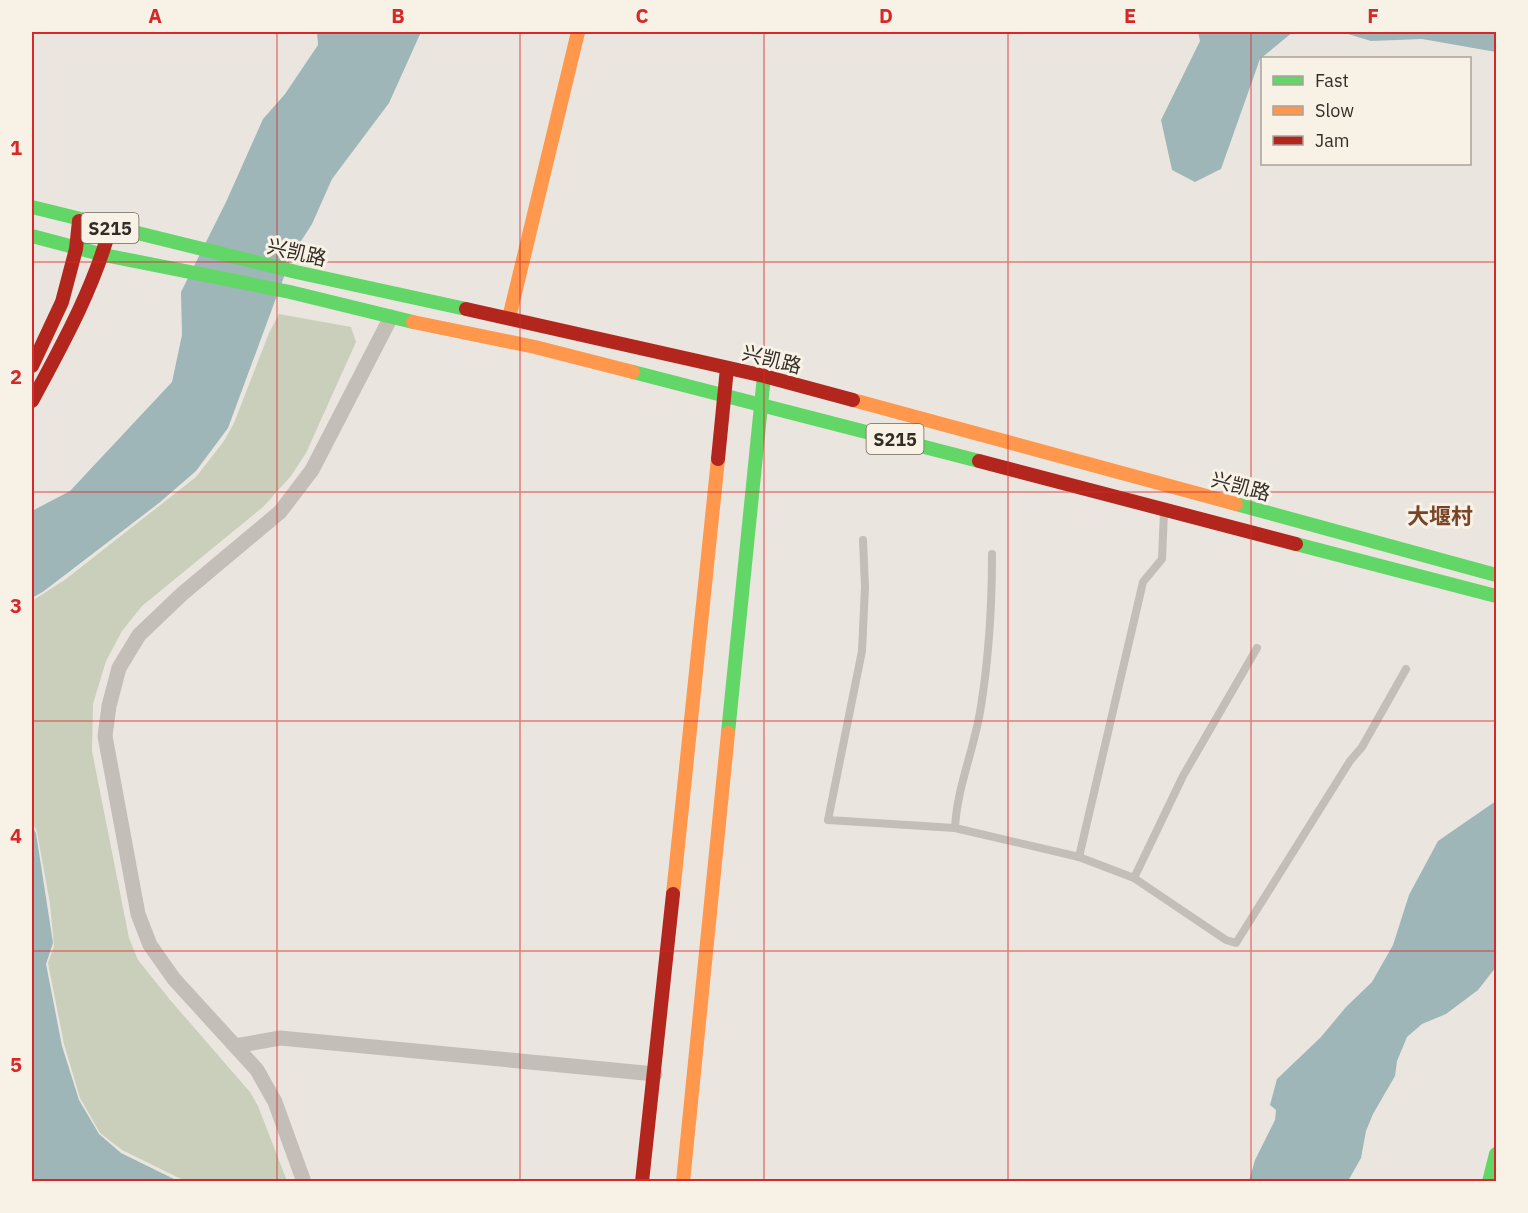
<svg xmlns="http://www.w3.org/2000/svg" width="1528" height="1213" font-family="'IBM Plex Sans','Noto Sans SC',sans-serif">
  <style>
    .green { fill: #c9cfba }
    .water { fill: #9eb6b8 }
    .lines { fill: none; stroke-linecap: round; stroke-linejoin: round }
    .lane { stroke: #c3beb8; stroke-width: 8 }
    .street { stroke: #c3beb8; stroke-width: 15 }
    .fast { stroke: #63d668; stroke-width: 14 }
    .slow { stroke: #ff974d; stroke-width: 14 }
    .jam { stroke: #b3261e; stroke-width: 14 }
    .grid { fill: none; stroke: #d62828; stroke-width: 1.5; stroke-opacity: 0.55 }
    .labels { text-anchor: middle; dominant-baseline: central; stroke-width: 6; stroke-linejoin: round; paint-order: stroke }
    .shield { fill: #f7f1e6; stroke: #6e6760; stroke-width: 1.5 }
    .shield-label { font-size: 18px; font-weight: bold; fill: #332c27 }
    .street-label { font-size: 20px; fill: #332c27; stroke: #f7f1e6 }
    .quarter-label { font-size: 22px; font-weight: bold; fill: #794529; stroke: #f7f1e6 }
    .neatline { fill: none; stroke: #d62828; stroke-width: 2 }
    .grid-label { font-size: 20px; text-anchor: middle; font-weight: bold; fill: #d62828 }
  </style>
  <rect width="100%" height="100%" fill="#eae6df"/>
  <!-- green -->
  <path class="green" d="M 279,314 L 351,327 L 356,342 L 306,453 L 291,476 L 263,507 L 142,606 L 122,631 L 106,661 L 93,704 L 92,751 L 129,938 L 138,960 L 171,1001 L 250,1092 L 258,1106 L 287,1181 L 185,1181 L 122,1150 L 100,1133 L 80,1098 L 64,1044 L 48,963 L 54,946 L 50,904 L 37,832 L 32,821 L 32,601 L 66,579 L 196,477 L 224,441 L 234,423 L 269,333 Z"/>
  <!-- water -->
  <g class="water">
    <path d="M 317,32 L 421,32 L 389,103 L 332,179 L 312,224 L 292,255 L 228,428 L 196,471 L 159,503 L 44,591 L 32,598 L 32,511 L 70,491 L 172,382 L 182,335 L 181,292 L 226,202 L 263,119 L 285,94 L 318,45 Z"/>
    <path d="M 1198,32 L 1293,32 L 1260,59 L 1221,169 L 1195,182 L 1172,170 L 1161,120 L 1200,41 Z"/>
    <path d="M 1341,32 L 1496,32 L 1496,52 L 1422,39 L 1371,41 Z"/>
    <path d="M 1496,801 L 1496,967 L 1478,990 L 1446,1014 L 1422,1024 L 1407,1037 L 1397,1061 L 1395,1076 L 1373,1114 L 1366,1131 L 1361,1158 L 1348,1181 L 1249,1181 L 1255,1160 L 1275,1120 L 1276,1110 L 1270,1105 L 1277,1079 L 1321,1037 L 1346,1007 L 1372,982 L 1393,945 L 1409,895 L 1438,841 Z"/>
    <path d="M 32,826 L 36,833 L 53,943 L 46,964 L 62,1046 L 79,1100 L 99,1134 L 121,1153 L 178,1181 L 32,1181 Z"/>
  </g>
  <g class="lines">
    <!-- lane -->
    <g class="lane">
      <path d="M 863,540 L 865,587 L 862,651 L 828,820 L 955,828 L 1079,857 L 1134,878 L 1226,940 L 1236,943 L 1350,761 L 1362,747 L 1406,669"/>
      <path d="M 955,828 C 957,786 975,748 981,706 C 989,656 992,605 992,554"/>
      <path d="M 1079,857 L 1143,582 L 1162,559 L 1164,512"/>
      <path d="M 1134,878 L 1183,776 L 1257,648"/>
    </g>
    <!-- street -->
    <g class="street">
      <path d="M 235,1046 L 280,1038 L 655,1074"/>
      <path d="M 304,1182 L 275,1102 L 257,1070 L 174,979 L 150,945 L 138,914 L 105,736 L 109,706 L 119,668 L 139,635 L 182,594 L 280,512 L 312,470 L 391,317"/>
    </g>
    <!-- fast -->
    <g class="fast">
      <path d="M 32,207 L 296,272 L 466,309"/>
      <path d="M 32,236 L 104,255 L 290,292 L 413,322"/>
      <path d="M 633,372 L 979,461"/>
      <path d="M 1236,504 L 1496,575"/>
      <path d="M 1296,544 L 1496,596"/>
      <path d="M 728,733 L 764,376"/>
      <path d="M 1489,1182 L 1496,1154"/>
    </g>
    <!-- slow -->
    <g class="slow">
      <path d="M 509,318 L 578,32"/>
      <path d="M 413,322 L 535,347 L 633,372"/>
      <path d="M 853,400 L 1236,504"/>
      <path d="M 673,894 L 718,459"/>
      <path d="M 683,1182 L 728,733"/>
    </g>
    <!-- jam -->
    <g class="jam">
      <path d="M 466,309 L 764,376 L 853,400"/>
      <path d="M 32,366 L 62,302 L 76,249 L 79,221"/>
      <path d="M 32,401 C 62,345 93,290 110,228"/>
      <path d="M 718,459 L 727,368"/>
      <path d="M 979,461 L 1296,544"/>
      <path d="M 642,1182 L 673,894"/>
    </g>
  </g>
  <!-- grid -->
  <path class="grid" d="M 277,32 L 277,1182M 520,32 L 520,1182M 764,32 L 764,1182M 1008,32 L 1008,1182M 1251,32 L 1251,1182M 32,262 L 1496,262M 32,492 L 1496,492M 32,721 L 1496,721M 32,951 L 1496,951"/>
  <g class="labels">
    <!-- shield labels -->
    <g class="shield">
      <rect x="81.5" y="213" width="57" height="30" rx="4.5"/>
      <rect x="866.5" y="424" width="57" height="30" rx="4.5"/>
    </g>
    <g class="shield-label">
      <text x="110" y="228">S215</text>
      <text x="895" y="439">S215</text>
    </g>
    <!-- street labels -->
    <g class="street-label">
      <text transform="translate(297 252) rotate(13)">兴凯路</text>
      <text transform="translate(772 359) rotate(14)">兴凯路</text>
      <text transform="translate(1241 486) rotate(15)">兴凯路</text>
    </g>
    <!-- quarter labels -->
    <g class="quarter-label">
      <text x="1440" y="515">大堰村</text>
    </g>
  </g>
  <!-- border -->
  <rect width="1528" height="1213" fill="none" stroke="#f7f1e6" stroke-width="66"/>
  <!-- legend -->
  <rect x="1261" y="57" width="210" height="108" fill="#f7f1e6" stroke="#a9a29a" stroke-width="1.5"/>
  <rect x="1273" y="76" width="30" height="9" fill="#63d668" stroke="#a9a29a" stroke-width="1.5"/>
  <text x="1315" y="87" font-size="18" fill="#332c27">Fast</text>
  <rect x="1273" y="106" width="30" height="9" fill="#ff974d" stroke="#a9a29a" stroke-width="1.5"/>
  <text x="1315" y="117" font-size="18" fill="#332c27">Slow</text>
  <rect x="1273" y="136" width="30" height="9" fill="#b3261e" stroke="#a9a29a" stroke-width="1.5"/>
  <text x="1315" y="147" font-size="18" fill="#332c27">Jam</text>
  <rect x="33" y="33" width="1462" height="1147" class="neatline"/>
  <g class="grid-label">
    <text x="155" y="23">A</text>
    <text x="398" y="23">B</text>
    <text x="642" y="23">C</text>
    <text x="886" y="23">D</text>
    <text x="1130" y="23">E</text>
    <text x="1373" y="23">F</text>
    <text x="16" y="155">1</text>
    <text x="16" y="384">2</text>
    <text x="16" y="613">3</text>
    <text x="16" y="843">4</text>
    <text x="16" y="1072">5</text>
  </g>
</svg>
